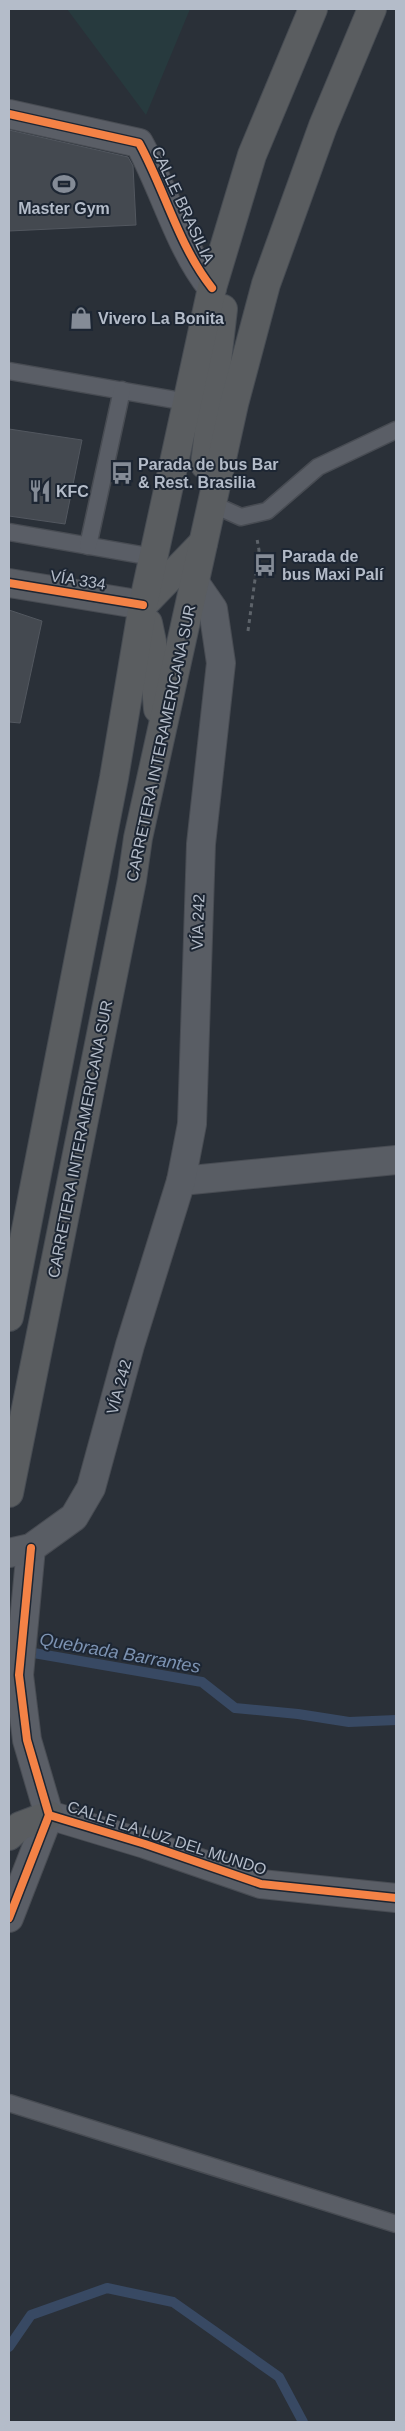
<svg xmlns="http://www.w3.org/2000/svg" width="405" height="2431" font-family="Arial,sans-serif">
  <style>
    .green { fill: #273a3e }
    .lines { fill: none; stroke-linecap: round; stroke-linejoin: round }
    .stream { stroke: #384963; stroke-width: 10 }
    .building { fill: #444950; stroke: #52575f }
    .lane-casing { stroke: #484c53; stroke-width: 19 }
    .street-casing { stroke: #484c53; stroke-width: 30 }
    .secondary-casing { stroke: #484c53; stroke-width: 30 }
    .highway-casing { stroke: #474c53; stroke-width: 30 }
    .path { stroke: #5d636a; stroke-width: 3; stroke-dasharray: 4 4; stroke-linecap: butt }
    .lane { stroke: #5a5e66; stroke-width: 16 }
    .street { stroke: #5a5e66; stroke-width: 28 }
    .secondary { stroke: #595d64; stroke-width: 28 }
    .highway { stroke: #5a5d60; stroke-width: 28 }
    .cycleway-casing { stroke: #1d2633; stroke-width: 11 }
    .cycleway { stroke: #f48246; stroke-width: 8 }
    .labels { text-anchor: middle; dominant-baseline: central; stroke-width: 4; stroke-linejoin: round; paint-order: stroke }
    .street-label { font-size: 16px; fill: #b4bcc9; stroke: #1d2633 }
    .poi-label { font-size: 16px; font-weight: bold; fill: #b4bcc9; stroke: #1d2633; text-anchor: start }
    .water-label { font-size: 18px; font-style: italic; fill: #7c92b1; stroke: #1d2633 }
  </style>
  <rect width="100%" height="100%" fill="#2a3038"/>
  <!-- green -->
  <path class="green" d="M 67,9 L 190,9 L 146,115 Z"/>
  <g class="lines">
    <!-- stream -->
    <g class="stream">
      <path d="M 22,1651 L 202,1682 L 235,1708 L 298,1714 L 349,1722 L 396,1720"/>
      <path d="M 9,2347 L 31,2315 L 107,2288 L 173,2302 L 279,2377 L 303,2422"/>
    </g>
  </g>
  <!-- building -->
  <g class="building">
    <path d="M 9,130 L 128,157 L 133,166 L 136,225 L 9,231 Z"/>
    <path d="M 9,429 L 82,440 L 65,524 L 9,516 Z"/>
    <path d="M 9,610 L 42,621 L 20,723 L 9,722 Z"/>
  </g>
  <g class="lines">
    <defs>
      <g id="lane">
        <path d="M 9,371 L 187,402"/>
        <path d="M 212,504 L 241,517 L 267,511 L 318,467 L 396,430"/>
        <path d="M 9,532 L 153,557"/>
        <path d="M 88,546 L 122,390"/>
        <path d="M 9,2103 L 396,2224"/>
      </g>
      <g id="street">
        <path d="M 9,114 L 139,143 C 165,190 178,245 212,288"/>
        <path d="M 49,1815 L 145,1844 L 261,1884 L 396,1898"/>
        <path d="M 9,1918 L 49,1815 L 27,1740 L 19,1675 L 31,1548"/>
      </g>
      <g id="secondary">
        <path d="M 9,583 L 143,605"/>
        <path d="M 181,1181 L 396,1160"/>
        <path d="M 9,1553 L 31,1548 L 74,1517 L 91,1488 L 130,1345 L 181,1181 L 192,1124 L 201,844 L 221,663 L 213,609 L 195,583"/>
      </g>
      <g id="highway">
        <path d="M 205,465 L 223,309"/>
        <path d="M 143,605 L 203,543"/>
        <path d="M 148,623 L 152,642 L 158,709"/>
        <path d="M 9,1317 L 114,778 L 143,605 L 212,288 L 252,155 L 313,9"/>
        <path d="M 9,1493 L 132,880 L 138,838 L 234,404 L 266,284 L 323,126 L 372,9"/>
        <path d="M 9,1836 L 20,1826 L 49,1815"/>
      </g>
    </defs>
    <!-- lane casing -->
    <use href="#lane" class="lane-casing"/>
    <!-- street casing -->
    <use href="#street" class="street-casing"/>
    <!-- secondary casing -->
    <use href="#secondary" class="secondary-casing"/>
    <!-- highway casing -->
    <use href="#highway" class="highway-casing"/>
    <!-- path -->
    <path class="path" d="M 248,631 L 259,550 L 257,539"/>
    <!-- lane -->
    <use href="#lane" class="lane"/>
    <!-- street -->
    <use href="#street" class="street"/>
    <!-- secondary -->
    <use href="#secondary" class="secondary"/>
    <!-- highway -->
    <use href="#highway" class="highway"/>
    <defs>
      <g id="cycleway">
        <path d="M 9,114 L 139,143 C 165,190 178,245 212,288"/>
        <path d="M 9,583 L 143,605"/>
        <path d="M 49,1815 L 145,1844 L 261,1884 L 396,1898"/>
        <path d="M 9,1918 L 49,1815 L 27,1740 L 19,1675 L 31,1548"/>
      </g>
    </defs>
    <!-- cycleway casing -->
    <use href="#cycleway" class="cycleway-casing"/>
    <!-- cycleway -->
    <use href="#cycleway" class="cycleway"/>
  </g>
  <!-- icons -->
  <defs>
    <symbol id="stadium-bare" viewBox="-9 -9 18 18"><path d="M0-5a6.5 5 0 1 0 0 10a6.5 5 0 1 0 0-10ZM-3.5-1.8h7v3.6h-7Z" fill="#848b96" stroke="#1d2633" stroke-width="2.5" paint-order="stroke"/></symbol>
    <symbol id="shop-bare" viewBox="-9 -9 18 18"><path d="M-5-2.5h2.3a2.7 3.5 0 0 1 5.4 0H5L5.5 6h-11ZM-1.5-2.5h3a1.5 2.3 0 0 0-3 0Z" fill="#848b96" stroke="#1d2633" stroke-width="2.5" paint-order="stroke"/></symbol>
    <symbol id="bus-bare" viewBox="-9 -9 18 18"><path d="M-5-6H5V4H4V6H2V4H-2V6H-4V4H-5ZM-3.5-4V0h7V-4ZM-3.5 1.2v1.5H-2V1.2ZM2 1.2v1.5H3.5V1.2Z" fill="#848b96" stroke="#1d2633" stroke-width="2.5" paint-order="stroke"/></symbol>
    <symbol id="restaurant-bare" viewBox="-9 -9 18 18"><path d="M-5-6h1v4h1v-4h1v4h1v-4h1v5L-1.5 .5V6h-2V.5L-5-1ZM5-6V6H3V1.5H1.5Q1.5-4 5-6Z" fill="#848b96" stroke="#1d2633" stroke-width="2.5" paint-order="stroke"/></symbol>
  </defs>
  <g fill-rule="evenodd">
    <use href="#stadium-bare" x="48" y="168" width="32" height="32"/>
    <use href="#shop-bare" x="65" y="302" width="32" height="32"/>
    <use href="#bus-bare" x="106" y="457" width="32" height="32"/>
    <use href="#restaurant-bare" x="24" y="475" width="32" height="32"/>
    <use href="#bus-bare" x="249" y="549" width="32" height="32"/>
  </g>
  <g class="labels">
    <!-- street labels -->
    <g class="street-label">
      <text transform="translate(183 205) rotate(65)">CALLE BRASILIA</text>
      <text transform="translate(78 580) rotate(9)">VÍA 334</text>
      <text transform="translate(161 743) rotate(-78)">CARRETERA INTERAMERICANA SUR</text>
      <text transform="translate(198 922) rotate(-88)">VÍA 242</text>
      <text transform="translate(80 1139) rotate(-79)">CARRETERA INTERAMERICANA SUR</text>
      <text transform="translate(119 1387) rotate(-75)">VÍA 242</text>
      <text transform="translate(167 1838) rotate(18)">CALLE LA LUZ DEL MUNDO</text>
    </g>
    <!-- poi labels -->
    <g class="poi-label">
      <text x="64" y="208" text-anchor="middle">Master Gym</text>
      <text x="98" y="318">Vivero La Bonita</text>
      <text x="138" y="464">Parada de bus Bar<tspan x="138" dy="18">&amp; Rest. Brasilia</tspan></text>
      <text x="56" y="491">KFC</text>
      <text x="282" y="556">Parada de<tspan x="282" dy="18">bus Maxi Palí</tspan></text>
    </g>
    <!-- water labels -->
    <g class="water-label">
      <text transform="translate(120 1653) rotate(10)">Quebrada Barrantes</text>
    </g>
  </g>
  <!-- border -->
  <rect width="405" height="2431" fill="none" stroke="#b4bcc9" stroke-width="20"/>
</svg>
